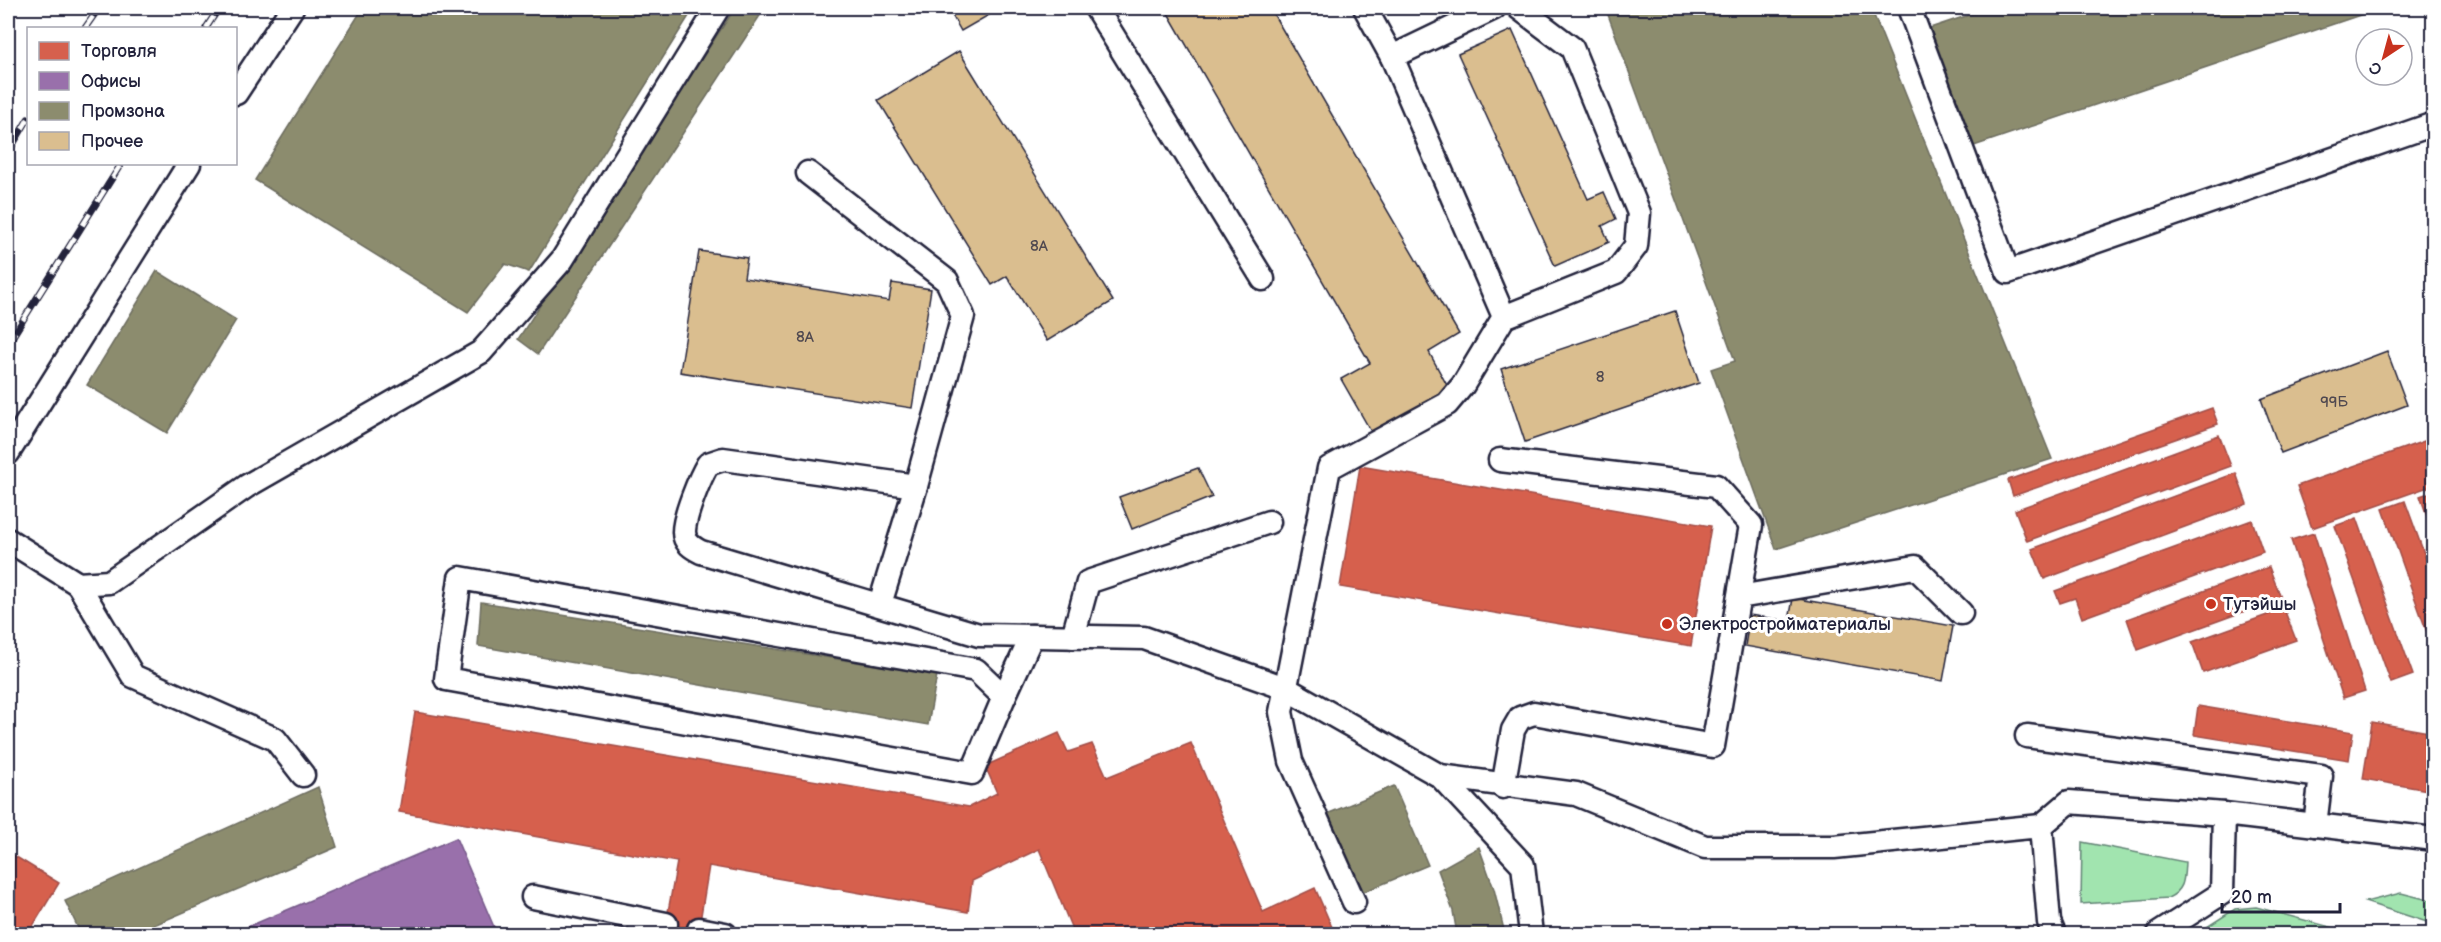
<svg xmlns="http://www.w3.org/2000/svg" width="2441" height="942" font-family="'Balsamiq Sans',sans-serif">
  <style>
    .green { fill: #a1e4af; stroke: #628375; stroke-width: 1.5 }
    .shops { fill: #d6604d; stroke: #a04d48; stroke-width: 1.5 }
    .offices { fill: #9970ab; stroke: #755989; stroke-width: 1.5 }
    .industry { fill: #8c8c6e; stroke: #6c6c5f; stroke-width: 1.5 }
    .building { fill: #dabe8f; stroke: #22223b; stroke-width: 1.5 }
    .lines { fill: none; stroke-linecap: round; stroke-linejoin: round }
    .lane-casing { stroke: #22223b; stroke-width: 27 }
    .lane { stroke: #fff; stroke-width: 22 }
    .rail-casing { stroke: #22223b; stroke-width: 7 }
    .rail { stroke: #fff; stroke-width: 4.5; stroke-dasharray: 14; stroke-linecap: butt }
    .poi-dot { fill: #c8321e; stroke: #fff; stroke-width: 2 }
    .labels { text-anchor: middle; dominant-baseline: central; stroke-width: 6; stroke-linejoin: round; paint-order: stroke }
    .number-label { font-size: 15px; fill: #504950 }
    .poi-label { font-size: 18px; fill: #22223b; stroke: #fff; text-anchor: start }
  </style>
  <rect width="100%" height="100%" fill="#fff"/>
  <filter id="ink" filterUnits="userSpaceOnUse"><feTurbulence type="fractalNoise" baseFrequency=".0167" numOctaves="2"/><feDisplacementMap in="SourceGraphic" scale="12" xChannelSelector="R" yChannelSelector="G"/><feConvolveMatrix kernelMatrix="1 2 1 2 8 2 1 2 1" color-interpolation-filters="sRGB"/></filter>
  <g filter="url(#ink)">
    <!-- green -->
    <g class="green">
      <path d="M 2082,842 L 2185,862 C 2184,879 2185,890 2168,898 L 2081,904 Z"/>
      <path d="M 2401,893 L 2433,901 L 2433,924 L 2365,902 Z"/>
      <path d="M 2256,907 L 2356,934 L 2196,934 L 2235,909 Z"/>
    </g>
    <!-- shops -->
    <g class="shops">
      <path d="M 2212,408 L 2218,424 L 2013,496 L 2008,480 Z"/>
      <path d="M 2219,435 L 2231,466 L 2027,541 L 2015,510 Z"/>
      <path d="M 2430,439 L 2434,449 L 2434,485 L 2312,528 L 2297,486 Z"/>
      <path d="M 1360,466 L 1711,526 L 1691,646 L 1340,587 Z"/>
      <path d="M 2236,473 L 2247,504 L 2044,579 L 2032,549 Z"/>
      <path d="M 2434,491 L 2434,536 L 2420,496 Z"/>
      <path d="M 2405,501 L 2434,581 L 2434,652 L 2383,509 Z"/>
      <path d="M 2357,518 L 2413,675 L 2391,683 L 2335,526 Z"/>
      <path d="M 2252,520 L 2263,552 L 2082,618 L 2075,598 L 2060,603 L 2055,591 Z"/>
      <path d="M 2314,533 L 2365,691 L 2343,698 L 2291,540 Z"/>
      <path d="M 2269,567 L 2281,598 L 2138,650 L 2127,619 Z"/>
      <path d="M 2284,609 L 2296,640 L 2203,673 L 2192,642 Z"/>
      <path d="M 2198,706 L 2353,732 L 2349,760 L 2194,735 Z"/>
      <path d="M 415,712 L 969,807 L 997,793 L 985,766 L 1059,733 L 1068,752 L 1092,744 L 1107,777 L 1191,743 L 1263,912 L 1315,888 L 1335,934 L 1074,934 L 1039,849 L 972,881 L 968,912 L 709,866 L 698,934 L 664,934 L 677,862 L 399,812 Z"/>
      <path d="M 2372,722 L 2434,733 L 2434,791 L 2363,779 Z"/>
      <path d="M 8,852 L 59,883 L 28,934 L 8,934 Z"/>
    </g>
    <!-- offices -->
    <path class="offices" d="M 456,838 L 497,934 L 231,934 Z"/>
    <!-- industry -->
    <g class="industry">
      <path d="M 363,8 L 694,8 L 529,272 L 505,264 L 468,312 L 255,180 Z"/>
      <path d="M 735,8 L 765,8 L 538,354 L 518,339 Z"/>
      <path d="M 1619,8 L 1871,8 L 2052,459 L 1776,549 L 1711,369 L 1735,361 L 1607,12 Z"/>
      <path d="M 1990,8 L 2381,8 L 1971,147 L 1930,28 Z"/>
      <path d="M 157,271 L 236,320 L 167,433 L 87,385 Z"/>
      <path d="M 481,602 L 937,675 L 928,725 L 478,646 Z"/>
      <path d="M 1394,786 L 1428,865 L 1361,893 L 1327,814 Z"/>
      <path d="M 318,787 L 337,847 L 133,934 L 81,934 L 65,901 Z"/>
      <path d="M 1479,847 L 1494,889 L 1505,934 L 1457,934 L 1453,911 L 1438,870 Z"/>
    </g>
    <!-- building -->
    <g class="building">
      <path d="M 948,8 L 1001,8 L 961,31 Z"/>
      <path d="M 1165,8 L 1270,8 L 1459,334 L 1429,352 L 1450,391 L 1373,435 L 1341,379 L 1370,363 Z"/>
      <path d="M 1512,30 L 1588,199 L 1604,192 L 1616,219 L 1602,226 L 1609,242 L 1555,266 L 1458,54 Z"/>
      <path d="M 959,51 L 1113,301 L 1047,341 L 1007,276 L 992,285 L 878,100 Z"/>
      <path d="M 699,251 L 747,258 L 744,278 L 889,301 L 892,283 L 931,289 L 912,408 L 680,372 Z"/>
      <path d="M 1675,311 L 1699,383 L 1525,442 L 1501,369 Z"/>
      <path d="M 2387,351 L 2407,405 L 2281,453 L 2261,399 Z"/>
      <path d="M 1198,468 L 1212,497 L 1132,529 L 1119,497 Z"/>
      <path d="M 1793,598 L 1953,626 L 1943,681 L 1745,646 L 1750,615 L 1789,621 Z"/>
    </g>
    <g class="lines">
      <defs>
        <g id="lane">
          <path d="M 1096,8 L 1263,279"/>
          <path d="M 1909,8 L 2008,272 L 2434,124"/>
          <path d="M 1392,57 L 1494,8"/>
          <path d="M 236,93 L 292,8"/>
          <path d="M 808,173 L 947,281 L 963,316 L 916,486"/>
          <path d="M 1504,317 L 1616,272 L 1636,246 L 1639,213 L 1572,48 L 1519,8"/>
          <path d="M 8,453 L 189,164"/>
          <path d="M 1500,460 L 1716,486 L 1751,525 L 1713,746 L 1534,713 L 1520,718 L 1513,730 L 1503,787"/>
          <path d="M 8,540 L 78,584 L 109,582 L 247,486 L 481,352 L 562,260 L 718,8"/>
          <path d="M 460,578 L 976,670 L 1004,697 L 972,773 L 446,679 Z"/>
          <path d="M 78,584 L 133,676 L 275,739 L 303,775"/>
          <path d="M 1739,597 L 1915,567 L 1961,613"/>
          <path d="M 880,604 L 916,486 L 723,459 L 708,464 C 700,477 684,516 684,532 C 684,543 693,548 701,552 L 979,635 L 1144,638 L 1285,688 L 1440,776 L 1523,865 L 1531,934"/>
          <path d="M 1073,637 L 1088,582 L 1269,522"/>
          <path d="M 1004,697 L 1032,636"/>
          <path d="M 2027,736 L 2321,776 L 2315,825"/>
          <path d="M 1440,776 L 1576,794 L 1705,847 L 1834,847 L 2041,826 L 2049,922 L 2054,934"/>
          <path d="M 2041,826 L 2069,802 L 2224,814 L 2434,839"/>
          <path d="M 533,897 L 666,924"/>
          <path d="M 1354,902 L 1291,761 L 1281,712 L 1329,468 L 1447,404 L 1463,385 L 1504,317 L 1392,57 L 1365,8"/>
          <path d="M 699,929 L 725,934"/>
          <path d="M 2158,934 L 2222,893 L 2224,814"/>
        </g>
      </defs>
      <!-- lane casing -->
      <use href="#lane" class="lane-casing"/>
      <!-- lane -->
      <use href="#lane" class="lane"/>
      <defs>
        <g id="rail">
          <path d="M 85,28 L 99,8"/>
          <path d="M 206,28 L 219,8"/>
          <path d="M 8,153 L 28,119"/>
          <path d="M 8,344 L 121,164"/>
        </g>
      </defs>
      <!-- rail casing -->
      <use href="#rail" class="rail-casing"/>
      <!-- rail -->
      <use href="#rail" class="rail"/>
    </g>
  </g>
  <!-- markers -->
  <g class="poi-dot">
    <circle cx="2211" cy="604" r="6"/>
    <circle cx="1667" cy="624" r="6"/>
  </g>
  <g class="labels">
    <!-- number labels -->
    <g class="number-label">
      <text x="1039" y="246">8А</text>
      <text x="805" y="337">8А</text>
      <text x="1600" y="377">8</text>
      <text x="2334" y="402">99Б</text>
    </g>
    <!-- poi labels -->
    <g class="poi-label">
      <text x="2223" y="604">Тутэйшы</text>
      <text x="1679" y="624">Электростройматериалы</text>
    </g>
  </g>
  <!-- margin -->
  <rect width="2441" height="942" fill="none" stroke="#fff" stroke-width="30"/>
  <rect x="15" y="15" width="2411" height="912" fill="none" stroke="#22223b" stroke-width="2" filter="url(#ink)"/>
  <!-- legend -->
  <rect x="27" y="27" width="210" height="138" fill="#ffffff" stroke="#a7a7b1" stroke-width="1.5"/>
  <rect x="39" y="42" width="30" height="18" fill="#d6604d" stroke="#a7a7b1" stroke-width="1.5"/>
  <text x="81" y="57" font-size="18" fill="#22223b">Торговля</text>
  <rect x="39" y="72" width="30" height="18" fill="#9970ab" stroke="#a7a7b1" stroke-width="1.5"/>
  <text x="81" y="87" font-size="18" fill="#22223b">Офисы</text>
  <rect x="39" y="102" width="30" height="18" fill="#8c8c6e" stroke="#a7a7b1" stroke-width="1.5"/>
  <text x="81" y="117" font-size="18" fill="#22223b">Промзона</text>
  <rect x="39" y="132" width="30" height="18" fill="#dabe8f" stroke="#a7a7b1" stroke-width="1.5"/>
  <text x="81" y="147" font-size="18" fill="#22223b">Прочее</text>
  <!-- north arrow -->
  <g transform="translate(2384 57) rotate(216)"><circle r="28" fill="#ffffff" stroke="#a7a7b1" stroke-width="1.5"/>
  <path d="M0-4.5L10 22L0 15L-10 22Z" fill="#c8321e"/>
  <text y="-9" font-size="16" font-weight="bold" text-anchor="middle" fill="#22223b">С</text>
  </g>
  <!-- scale -->
  <path d="M2222 903v9h118v-9" fill="none" stroke="#22223b" stroke-width="3"/>
  <text x="2231" y="903" font-size="18" fill="#22223b" stroke="#ffffff" stroke-width="4.5" paint-order="stroke">20 m</text>
</svg>
